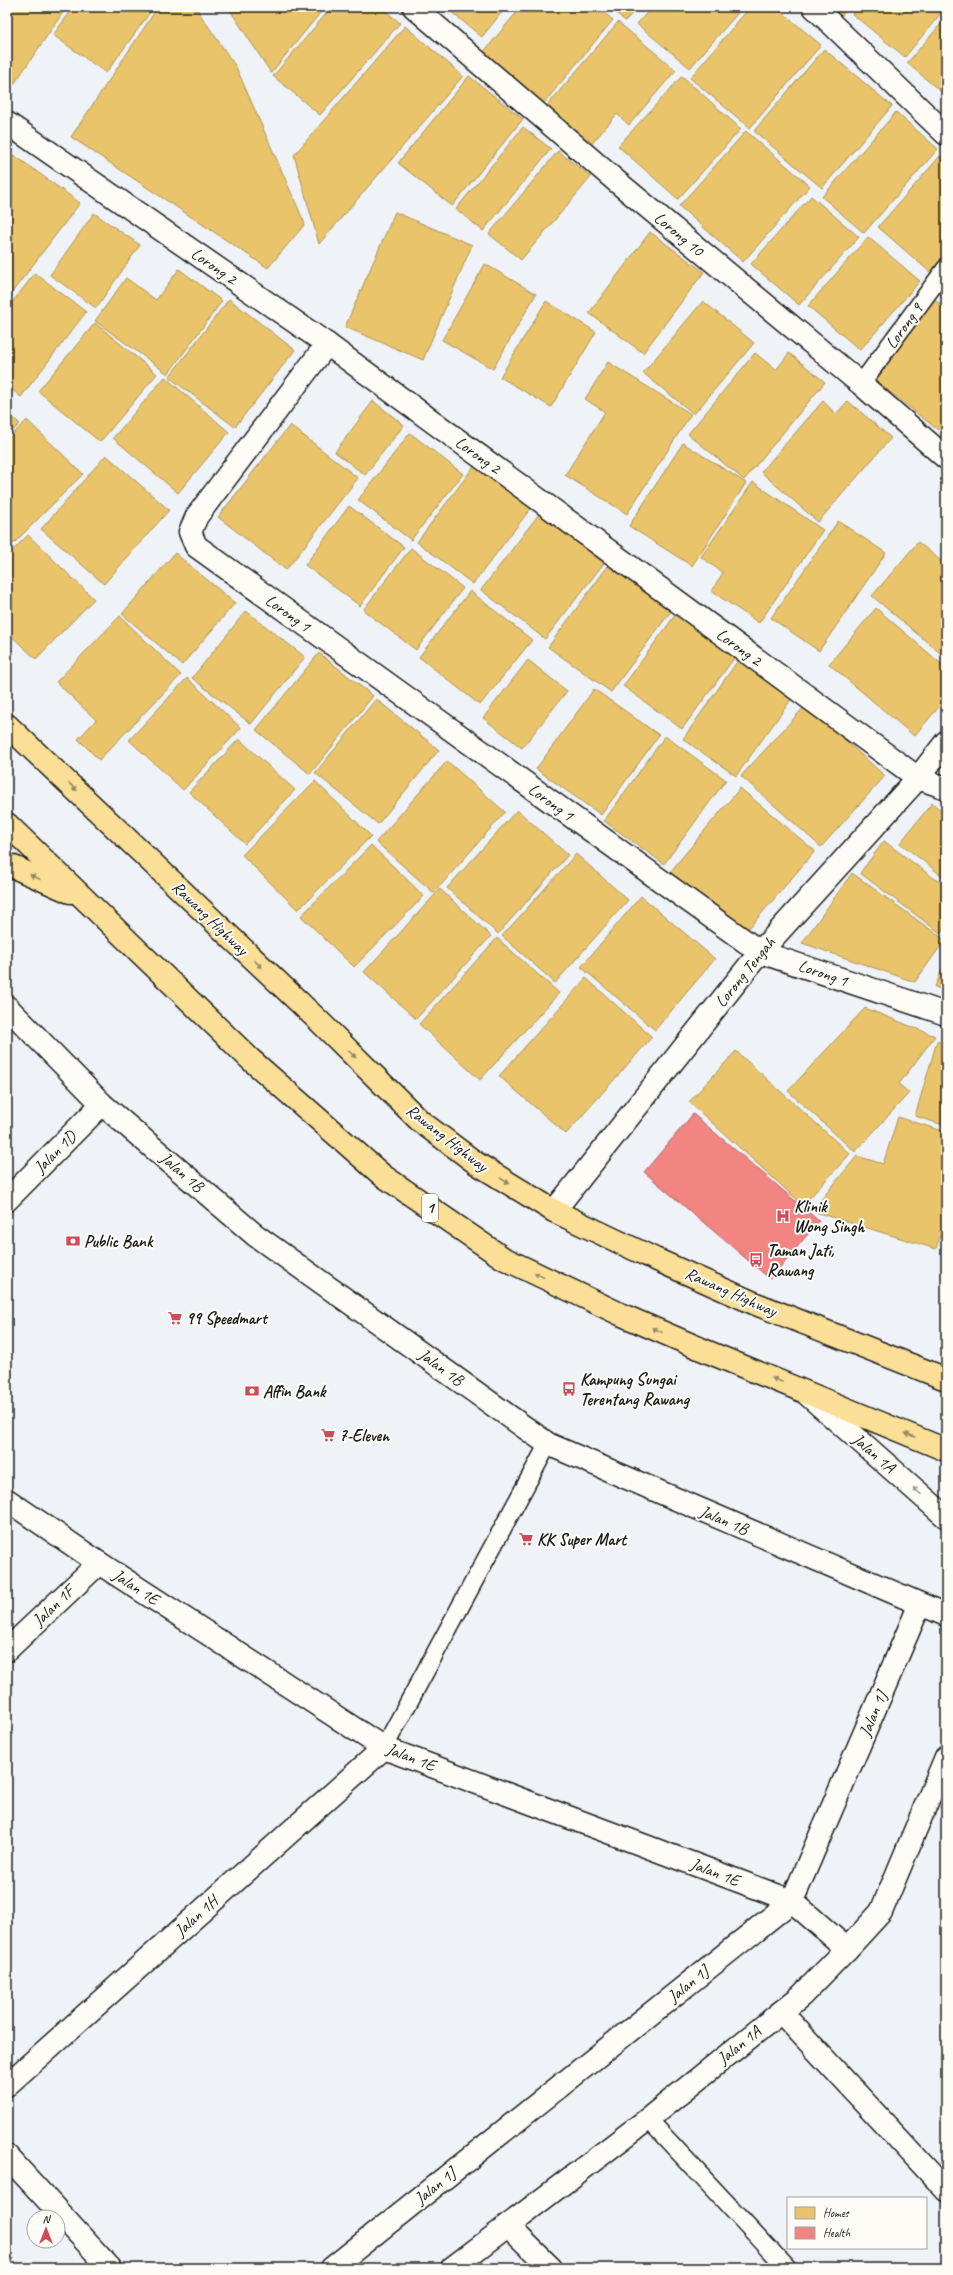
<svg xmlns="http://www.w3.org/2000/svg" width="953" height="2275" font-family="Caveat,sans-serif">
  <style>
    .homes { fill: #e9c46a; stroke: #ac9253 }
    .health { fill: #f28482; stroke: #b26563 }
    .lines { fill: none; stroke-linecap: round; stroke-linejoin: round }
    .lane-casing { stroke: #1c1c1c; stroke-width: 20 }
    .street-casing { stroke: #1c1c1c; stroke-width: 25 }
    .primary-casing { stroke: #1c1c1c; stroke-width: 25 }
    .lane { stroke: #fdfcf7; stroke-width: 17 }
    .street { stroke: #fdfcf7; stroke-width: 22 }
    .primary { stroke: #fbdf96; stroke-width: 22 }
    .oneway { fill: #97875f }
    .oneway2 { fill: #989794 }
    .labels { text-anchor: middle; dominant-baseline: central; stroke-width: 4; stroke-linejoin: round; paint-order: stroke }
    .shield { fill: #fdfcf7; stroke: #605f5e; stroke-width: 1 }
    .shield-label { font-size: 16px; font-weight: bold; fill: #1c1c1c }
    .street-label { font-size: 17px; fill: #1c1c1c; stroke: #fdfcf7 }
    .poi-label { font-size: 17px; font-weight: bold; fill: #1c1c1c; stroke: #fdfcf7; text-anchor: start }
  </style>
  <rect width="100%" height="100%" fill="#eff3f8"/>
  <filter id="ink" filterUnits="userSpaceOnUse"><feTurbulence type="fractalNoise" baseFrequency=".025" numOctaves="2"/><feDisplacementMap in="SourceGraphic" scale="8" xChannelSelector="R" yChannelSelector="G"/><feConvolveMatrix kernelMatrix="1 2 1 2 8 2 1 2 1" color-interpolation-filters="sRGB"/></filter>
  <g filter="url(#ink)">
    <!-- homes -->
    <g class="homes">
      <path d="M 7,7 L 59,7 L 64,11 L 10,90 L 7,87 Z"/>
      <path d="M 74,7 L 154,7 L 106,73 L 53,35 Z"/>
      <path d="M 158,7 L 195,7 L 236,67 L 305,224 L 268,268 L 71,137 Z"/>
      <path d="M 228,7 L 325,7 L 271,73 Z"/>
      <path d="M 332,7 L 381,7 L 400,23 L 320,115 L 273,76 Z"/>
      <path d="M 445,7 L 506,7 L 482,37 Z"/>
      <path d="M 521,7 L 597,7 L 613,20 L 543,104 L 482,54 Z"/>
      <path d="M 610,7 L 638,7 L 625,21 Z"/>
      <path d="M 652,7 L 743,7 L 690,68 L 637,24 Z"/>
      <path d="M 750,7 L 776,7 L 821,45 L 750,128 L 690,78 Z"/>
      <path d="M 830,7 L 849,7 L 841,16 Z"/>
      <path d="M 858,7 L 946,7 L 905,57 L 852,14 Z"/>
      <path d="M 946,18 L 946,96 L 907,63 Z"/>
      <path d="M 618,22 L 676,70 L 629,125 L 617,114 L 590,146 L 545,108 Z"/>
      <path d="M 405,26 L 463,76 L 319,244 L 294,155 Z"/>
      <path d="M 824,49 L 892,106 L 822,188 L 754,131 Z"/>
      <path d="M 469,76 L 523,119 L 452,206 L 398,163 Z"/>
      <path d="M 682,76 L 741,129 L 678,199 L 618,146 Z"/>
      <path d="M 896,112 L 938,149 L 864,233 L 822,197 Z"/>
      <path d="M 523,127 L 551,149 L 483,231 L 456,209 Z"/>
      <path d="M 746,131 L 810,186 L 743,262 L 679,206 Z"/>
      <path d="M 558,151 L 591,177 L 521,260 L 489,234 Z"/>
      <path d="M 14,155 L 80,203 L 7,299 L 7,165 Z"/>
      <path d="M 940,156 L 946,161 L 946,256 L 931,273 L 878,227 Z"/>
      <path d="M 811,196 L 859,237 L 799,305 L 751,264 Z"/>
      <path d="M 395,212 L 472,245 L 423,360 L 345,327 Z"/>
      <path d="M 94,213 L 140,245 L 96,308 L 50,275 Z"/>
      <path d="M 650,232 L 704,272 L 643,353 L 589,313 Z"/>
      <path d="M 868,237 L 920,281 L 860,350 L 808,306 Z"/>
      <path d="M 485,264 L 536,294 L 493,369 L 442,340 Z"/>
      <path d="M 179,269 L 222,301 L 168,374 L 95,321 L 126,278 L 156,300 Z"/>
      <path d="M 35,273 L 86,312 L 21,397 L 7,386 L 7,309 Z"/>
      <path d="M 946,277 L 946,299 L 935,291 Z"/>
      <path d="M 933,298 L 946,309 L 946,419 L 938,430 L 871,377 Z"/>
      <path d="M 229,299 L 295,350 L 235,427 L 169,377 Z"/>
      <path d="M 546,301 L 596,332 L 551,407 L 500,377 Z"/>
      <path d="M 703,301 L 754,343 L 694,414 L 643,373 Z"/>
      <path d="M 95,323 L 157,374 L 100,442 L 38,391 Z"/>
      <path d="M 755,353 L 776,370 L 789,353 L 825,382 L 744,480 L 688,434 Z"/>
      <path d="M 608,362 L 691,414 L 627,514 L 565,475 L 605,412 L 585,399 Z"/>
      <path d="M 165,377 L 229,432 L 178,493 L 113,438 Z"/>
      <path d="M 373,401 L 404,425 L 365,475 L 335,452 Z"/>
      <path d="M 823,401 L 836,414 L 848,401 L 891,438 L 818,522 L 761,472 Z"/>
      <path d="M 7,411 L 20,424 L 7,436 Z"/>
      <path d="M 27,420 L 83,474 L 7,550 L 7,440 Z"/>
      <path d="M 290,425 L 358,478 L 286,570 L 218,517 Z"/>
      <path d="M 410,433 L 463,474 L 411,540 L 358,500 Z"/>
      <path d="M 683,443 L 746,483 L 692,566 L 629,526 Z"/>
      <path d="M 106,455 L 169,510 L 104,584 L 41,529 Z"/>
      <path d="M 475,465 L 531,508 L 473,584 L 417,542 Z"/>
      <path d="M 753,482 L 823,530 L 759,623 L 711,591 L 723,573 L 701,557 Z"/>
      <path d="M 349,506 L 404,547 L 360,606 L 305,565 Z"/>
      <path d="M 539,514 L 604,563 L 545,639 L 481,590 Z"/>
      <path d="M 838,521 L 886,553 L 819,651 L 771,618 Z"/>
      <path d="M 28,535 L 94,599 L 36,659 L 7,632 L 7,556 Z"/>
      <path d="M 918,542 L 946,565 L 946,658 L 872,596 Z"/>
      <path d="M 411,548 L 463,588 L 416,650 L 363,610 Z"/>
      <path d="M 175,553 L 235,603 L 182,665 L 122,614 Z"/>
      <path d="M 608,566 L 671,611 L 611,692 L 548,647 Z"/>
      <path d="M 470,591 L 532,640 L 480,705 L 419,657 Z"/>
      <path d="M 876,608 L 946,668 L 946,699 L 914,736 L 829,664 Z"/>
      <path d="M 246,611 L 305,657 L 251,724 L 192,678 Z"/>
      <path d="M 676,614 L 735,657 L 682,729 L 623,686 Z"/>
      <path d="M 120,616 L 181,675 L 99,760 L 78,739 L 96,720 L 56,682 Z"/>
      <path d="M 319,653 L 373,696 L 310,774 L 256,730 Z"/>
      <path d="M 739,659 L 793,697 L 736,776 L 683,739 Z"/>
      <path d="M 528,660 L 567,691 L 522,748 L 483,718 Z"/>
      <path d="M 187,678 L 241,728 L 183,790 L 129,740 Z"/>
      <path d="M 594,689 L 659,735 L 601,815 L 536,769 Z"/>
      <path d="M 376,699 L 439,750 L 378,824 L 315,773 Z"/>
      <path d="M 806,705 L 885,776 L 821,847 L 741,776 Z"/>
      <path d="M 665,736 L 726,780 L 664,864 L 604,821 Z"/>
      <path d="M 239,739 L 295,790 L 245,844 L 189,792 Z"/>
      <path d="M 447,761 L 505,812 L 434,893 L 376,842 Z"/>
      <path d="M 315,781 L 371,836 L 298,910 L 242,855 Z"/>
      <path d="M 740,788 L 815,851 L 744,934 L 670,872 Z"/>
      <path d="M 932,803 L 946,814 L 946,879 L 900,843 Z"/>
      <path d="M 517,810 L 568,855 L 498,934 L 447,888 Z"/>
      <path d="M 884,841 L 946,887 L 946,925 L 940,933 L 860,873 Z"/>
      <path d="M 371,845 L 424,896 L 354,967 L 301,916 Z"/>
      <path d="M 576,854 L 628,900 L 555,983 L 502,936 Z"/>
      <path d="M 852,873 L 945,940 L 915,982 L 802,943 Z"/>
      <path d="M 440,889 L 491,936 L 416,1019 L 364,972 Z"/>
      <path d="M 641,896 L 715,959 L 655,1030 L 581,967 Z"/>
      <path d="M 497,938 L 559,993 L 480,1080 L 419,1024 Z"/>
      <path d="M 946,960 L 946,991 L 935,987 Z"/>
      <path d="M 586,978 L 652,1037 L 566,1134 L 499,1076 Z"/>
      <path d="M 865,1008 L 935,1036 L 899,1084 L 909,1093 L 855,1152 L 788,1091 Z"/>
      <path d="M 937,1041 L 946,1044 L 946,1126 L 915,1116 Z"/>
      <path d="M 736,1051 L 850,1154 L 803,1205 L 689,1102 Z"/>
      <path d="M 898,1117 L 946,1132 L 946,1216 L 936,1249 L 812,1211 L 857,1156 L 883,1164 Z"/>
    </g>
    <!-- health -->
    <path class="health" d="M 693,1114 L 819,1221 L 770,1279 L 644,1172 Z"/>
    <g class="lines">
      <defs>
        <g id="lane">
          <path d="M 861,384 L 946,268"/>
          <path d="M 384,1748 L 548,1444"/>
          <path d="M 648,2119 L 787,2268"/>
        </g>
        <g id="street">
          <path d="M 414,7 L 615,180 L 861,384 L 946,458"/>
          <path d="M 814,7 L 946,134"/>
          <path d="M 7,123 L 327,344 L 918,778 L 946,788"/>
          <path d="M 327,344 L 197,516 L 190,532 L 196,546 L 760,952 L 946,1014"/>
          <path d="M 7,1007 L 102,1104 L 255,1235 L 548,1444 L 946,1615"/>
          <path d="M 7,1200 L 102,1104"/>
          <path d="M 554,1211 L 760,952 L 918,778 L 946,742"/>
          <path d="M 808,1395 L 946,1517"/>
          <path d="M 7,1500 L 99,1563 L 384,1748 L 792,1901 L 847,1949"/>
          <path d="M 7,1650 L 99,1563"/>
          <path d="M 781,2012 L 946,2190"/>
          <path d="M 7,2085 L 384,1748"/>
          <path d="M 7,2156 L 110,2268"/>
          <path d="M 508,2226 L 551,2268"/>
          <path d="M 332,2268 L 792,1901 L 920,1604"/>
          <path d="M 452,2268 L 648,2119 L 801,1996 L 847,1949 L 881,1912 L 946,1757"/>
        </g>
        <g id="primary">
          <path d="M 7,725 L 319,1021 L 420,1121 L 476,1163 L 554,1211 L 655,1259 L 756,1304 L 946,1379"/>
          <path d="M 7,824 L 250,1059 L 382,1175 L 503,1258 L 620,1314 L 708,1352 L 946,1450"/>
          <path d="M 7,864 L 70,892"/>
        </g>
      </defs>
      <!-- lane casing -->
      <use href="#lane" class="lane-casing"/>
      <!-- street casing -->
      <use href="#street" class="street-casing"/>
      <!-- primary casing -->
      <use href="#primary" class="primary-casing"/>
      <!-- lane -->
      <use href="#lane" class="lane"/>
      <!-- street -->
      <use href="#street" class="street"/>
      <!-- primary -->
      <use href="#primary" class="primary"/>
    </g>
    <!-- one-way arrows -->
    <defs><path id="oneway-solid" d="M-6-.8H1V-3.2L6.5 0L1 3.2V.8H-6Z"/></defs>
    <g class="oneway">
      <use href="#oneway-solid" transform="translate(73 787) rotate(44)"/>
      <use href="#oneway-solid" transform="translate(35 877) rotate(-156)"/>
      <use href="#oneway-solid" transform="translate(258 964) rotate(44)"/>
      <use href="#oneway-solid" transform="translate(352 1054) rotate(45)"/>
      <use href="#oneway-solid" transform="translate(505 1181) rotate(32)"/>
      <use href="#oneway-solid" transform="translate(539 1275) rotate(-154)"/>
      <use href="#oneway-solid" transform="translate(657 1330) rotate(-156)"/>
      <use href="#oneway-solid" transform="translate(777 1380) rotate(-158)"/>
      <use href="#oneway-solid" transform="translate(910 1435) rotate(-157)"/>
    </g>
    <use class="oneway2" href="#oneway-solid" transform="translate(917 1491) rotate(-139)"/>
  </g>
  <!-- icons -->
  <defs>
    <symbol id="hospital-bare" viewBox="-9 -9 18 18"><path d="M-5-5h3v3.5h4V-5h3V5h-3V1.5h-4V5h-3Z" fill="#d1495b" stroke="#fdfcf7" stroke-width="2.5" paint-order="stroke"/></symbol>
    <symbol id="bank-bare" viewBox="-9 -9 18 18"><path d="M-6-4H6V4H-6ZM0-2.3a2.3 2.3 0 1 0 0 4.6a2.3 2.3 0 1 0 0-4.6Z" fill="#d1495b" stroke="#fdfcf7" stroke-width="2.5" paint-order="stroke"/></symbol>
    <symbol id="bus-bare" viewBox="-9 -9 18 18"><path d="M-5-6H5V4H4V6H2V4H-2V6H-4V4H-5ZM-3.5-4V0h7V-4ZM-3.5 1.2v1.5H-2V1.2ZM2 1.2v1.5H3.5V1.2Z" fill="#d1495b" stroke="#fdfcf7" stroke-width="2.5" paint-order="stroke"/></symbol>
    <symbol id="supermarket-bare" viewBox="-9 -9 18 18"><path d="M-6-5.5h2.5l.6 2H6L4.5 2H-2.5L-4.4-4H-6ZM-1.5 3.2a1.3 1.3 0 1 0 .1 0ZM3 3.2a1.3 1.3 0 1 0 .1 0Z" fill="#d1495b" stroke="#fdfcf7" stroke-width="2.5" paint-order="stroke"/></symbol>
  </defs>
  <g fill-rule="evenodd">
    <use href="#hospital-bare" x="773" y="1206" width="20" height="20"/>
    <use href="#bank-bare" x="63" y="1231" width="20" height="20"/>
    <use href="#bus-bare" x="746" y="1250" width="20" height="20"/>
    <use href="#supermarket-bare" x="165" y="1308" width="20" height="20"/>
    <use href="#bus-bare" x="559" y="1379" width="20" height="20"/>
    <use href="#bank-bare" x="242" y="1381" width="20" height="20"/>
    <use href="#supermarket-bare" x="318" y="1425" width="20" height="20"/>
    <use href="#supermarket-bare" x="516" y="1529" width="20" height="20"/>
  </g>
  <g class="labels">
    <!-- shield labels -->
    <rect class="shield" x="422" y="1194" width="16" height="28" rx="3"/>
    <g class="shield-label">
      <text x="430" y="1208">1</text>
    </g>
    <!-- street labels -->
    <g class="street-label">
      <text transform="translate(679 234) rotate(40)">Lorong 10</text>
      <text transform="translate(214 266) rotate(35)">Lorong 2</text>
      <text transform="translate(904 326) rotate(-54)">Lorong 9</text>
      <text transform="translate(478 455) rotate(36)">Lorong 2</text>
      <text transform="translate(288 613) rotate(36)">Lorong 1</text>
      <text transform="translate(739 647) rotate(36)">Lorong 2</text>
      <text transform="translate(551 802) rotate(36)">Lorong 1</text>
      <text transform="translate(210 918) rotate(44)">Rawang Highway</text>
      <text transform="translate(745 972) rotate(-51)">Lorong Tengah</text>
      <text transform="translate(823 973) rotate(19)">Lorong 1</text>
      <text transform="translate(447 1138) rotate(38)">Rawang Highway</text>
      <text transform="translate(55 1152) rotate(-45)">Jalan 1D</text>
      <text transform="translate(182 1172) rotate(41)">Jalan 1B</text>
      <text transform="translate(731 1292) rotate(24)">Rawang Highway</text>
      <text transform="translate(441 1367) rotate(36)">Jalan 1B</text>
      <text transform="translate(874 1453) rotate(41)">Jalan 1A</text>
      <text transform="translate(724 1520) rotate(23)">Jalan 1B</text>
      <text transform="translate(136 1587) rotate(33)">Jalan 1E</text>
      <text transform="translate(53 1606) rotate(-44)">Jalan 1F</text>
      <text transform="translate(873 1714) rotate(-67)">Jalan 1J</text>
      <text transform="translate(411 1757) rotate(21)">Jalan 1E</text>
      <text transform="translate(715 1872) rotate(21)">Jalan 1E</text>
      <text transform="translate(196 1916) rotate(-42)">Jalan 1H</text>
      <text transform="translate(688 1984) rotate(-39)">Jalan 1J</text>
      <text transform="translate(739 2045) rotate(-39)">Jalan 1A</text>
      <text transform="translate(435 2186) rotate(-39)">Jalan 1J</text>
    </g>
    <!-- poi labels -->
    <g class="poi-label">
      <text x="794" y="1206">Klinik<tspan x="794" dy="20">Wong Singh</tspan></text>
      <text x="84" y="1241">Public Bank</text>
      <text x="767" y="1250">Taman Jati,<tspan x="767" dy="20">Rawang</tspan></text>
      <text x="186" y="1318">99 Speedmart</text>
      <text x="580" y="1379">Kampung Sungai<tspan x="580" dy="20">Terentang Rawang</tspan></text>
      <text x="263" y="1391">Affin Bank</text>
      <text x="339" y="1435">7-Eleven</text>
      <text x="537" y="1539">KK Super Mart</text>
    </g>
  </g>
  <!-- margin -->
  <rect width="953" height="2275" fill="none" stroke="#fdfcf7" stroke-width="24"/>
  <rect x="12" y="12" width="929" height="2251" fill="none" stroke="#1c1c1c" stroke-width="1.5" filter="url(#ink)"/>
  <!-- legend -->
  <rect x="787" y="2197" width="140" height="52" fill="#fdfcf7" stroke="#a3a29f"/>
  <rect x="795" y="2207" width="20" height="12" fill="#e9c46a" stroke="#a3a29f"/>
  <text x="823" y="2217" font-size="12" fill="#1c1c1c">Homes</text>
  <rect x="795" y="2227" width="20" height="12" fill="#f28482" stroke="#a3a29f"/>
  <text x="823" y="2237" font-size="12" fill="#1c1c1c">Health</text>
  <!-- north arrow -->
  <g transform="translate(46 2229)"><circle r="19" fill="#fdfcf7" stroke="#a3a29f"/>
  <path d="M0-3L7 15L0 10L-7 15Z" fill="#d1495b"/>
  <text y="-6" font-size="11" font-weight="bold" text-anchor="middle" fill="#1c1c1c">N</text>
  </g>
</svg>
